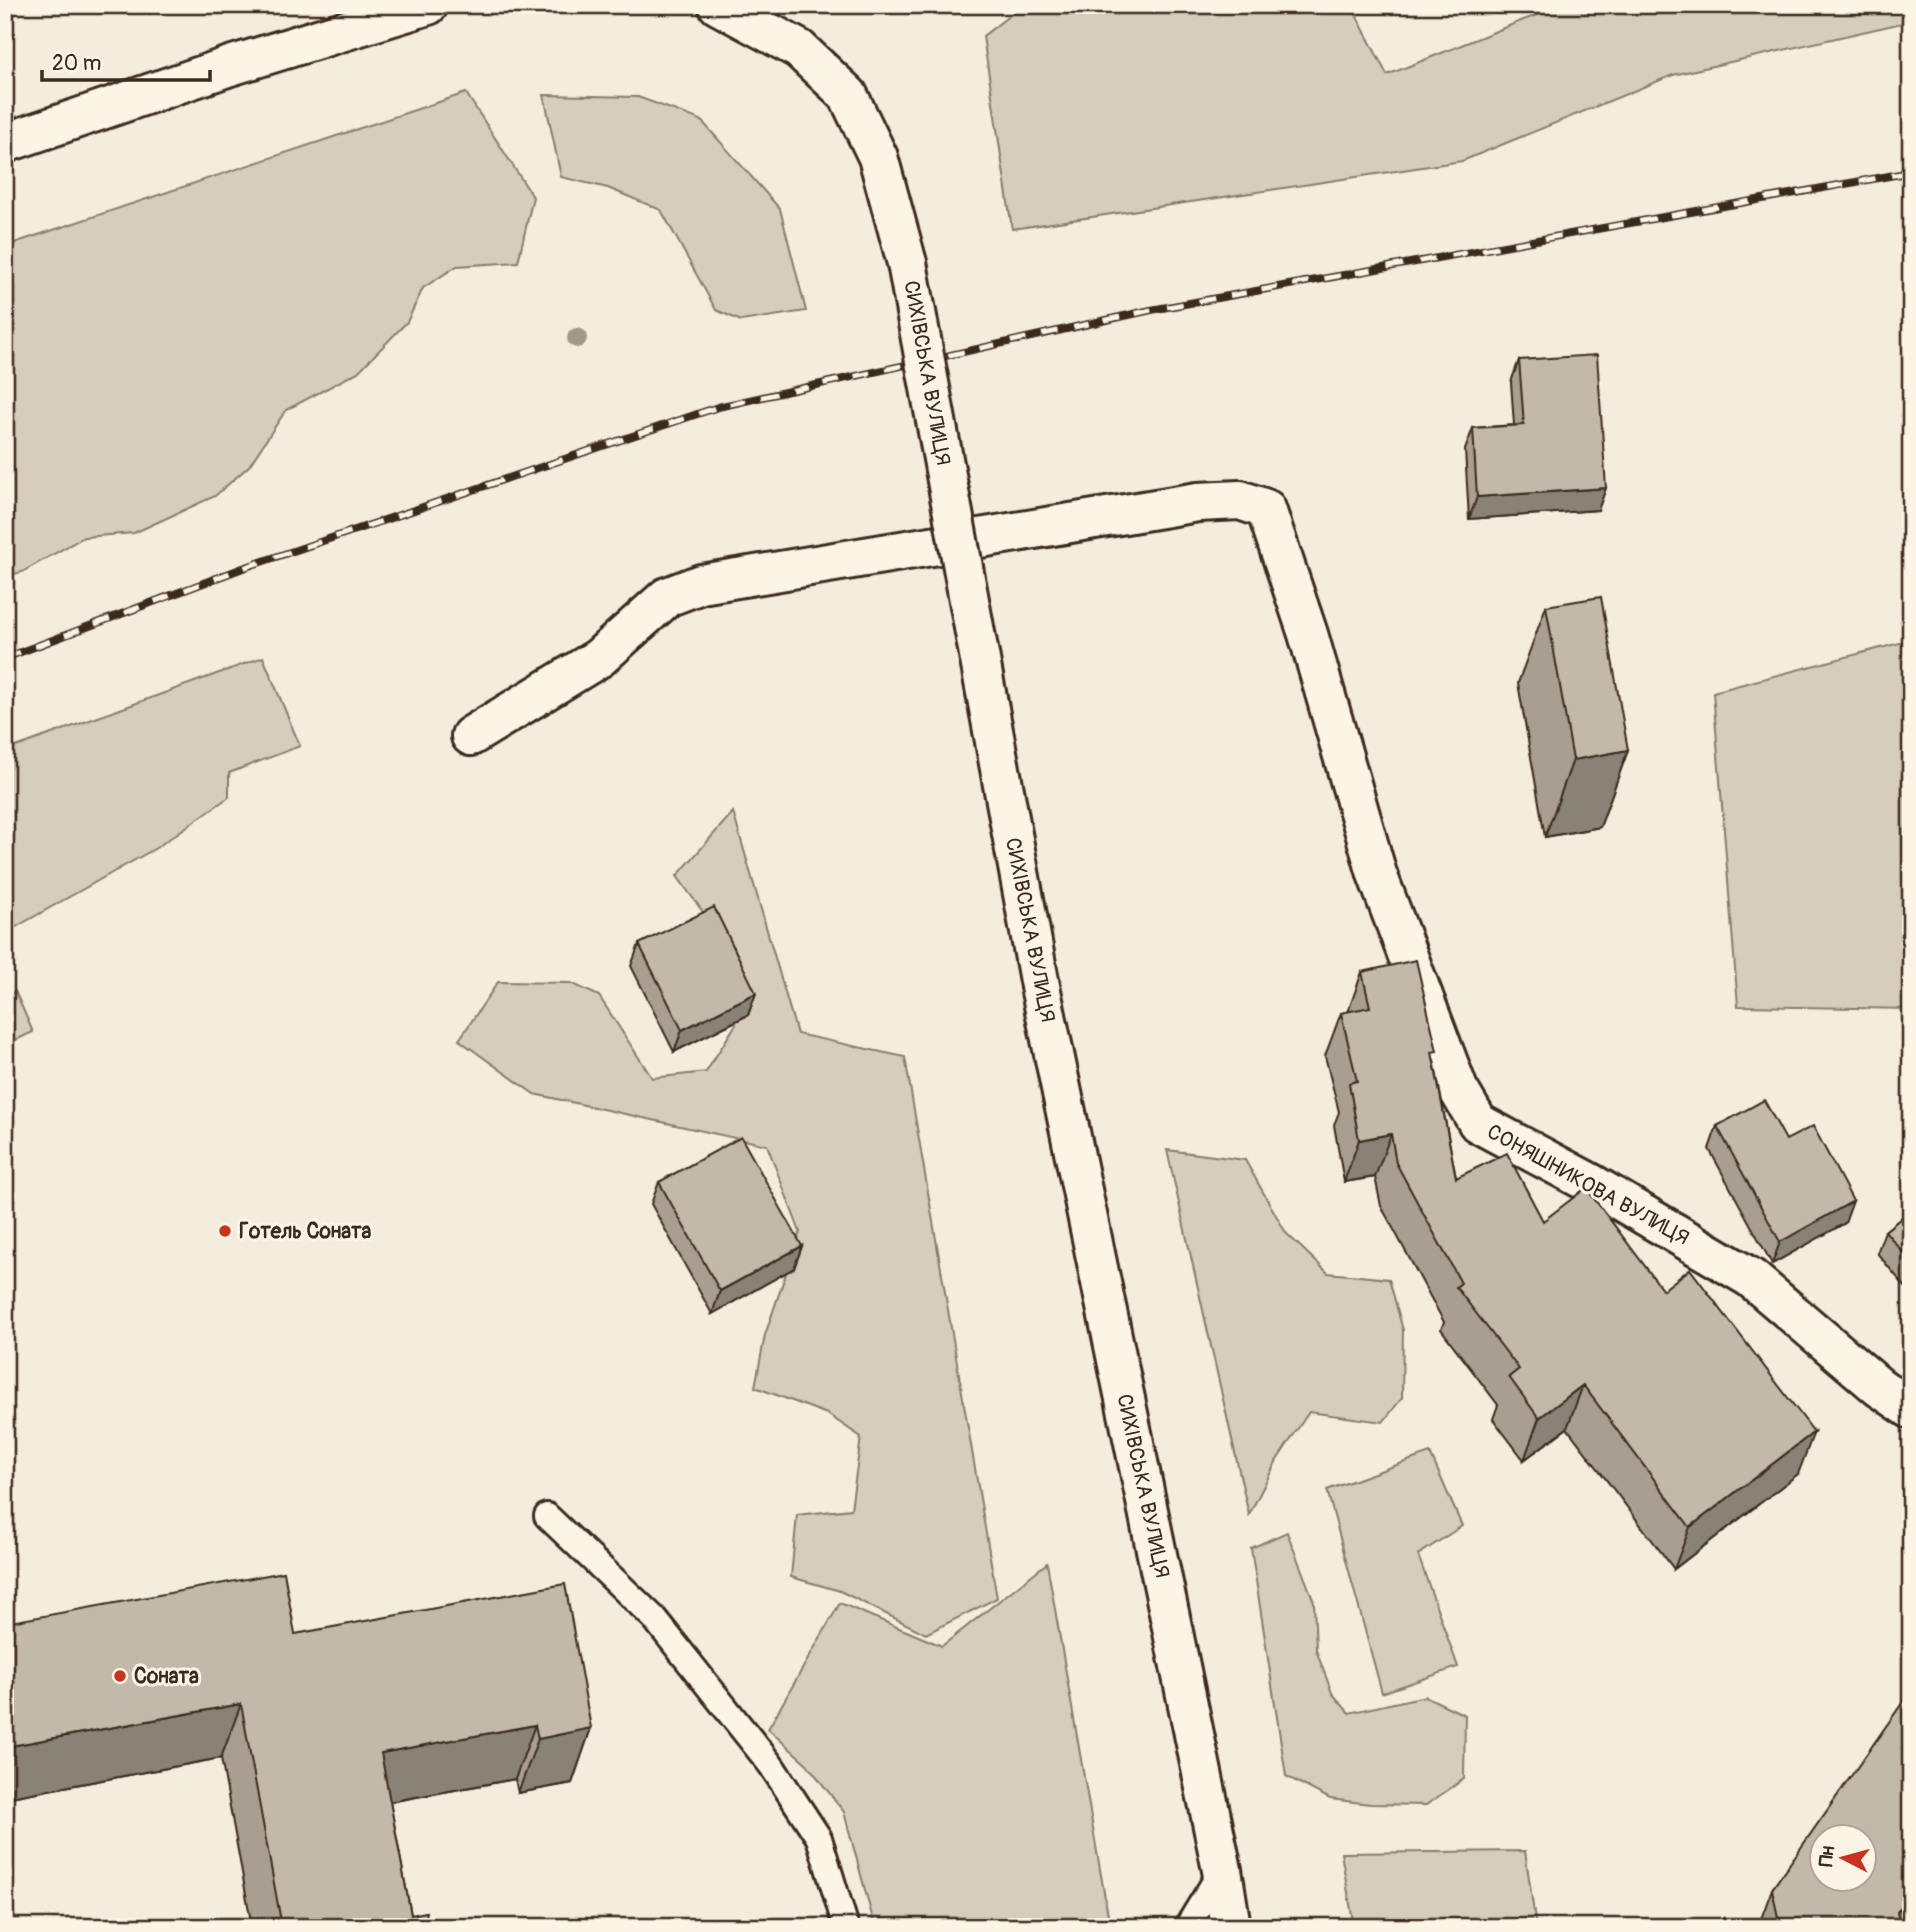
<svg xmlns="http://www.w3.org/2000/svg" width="1916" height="1932" font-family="Pangolin,sans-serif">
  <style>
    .green { fill: #d6cdbd; stroke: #887c6e; stroke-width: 2 }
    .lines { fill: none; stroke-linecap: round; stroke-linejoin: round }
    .service-casing { stroke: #3b2a1e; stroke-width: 30 }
    .minor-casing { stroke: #3b2a1e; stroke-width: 44 }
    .secondary-casing { stroke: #3b2a1e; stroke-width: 44 }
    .service { stroke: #fcf5e5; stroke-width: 24 }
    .minor { stroke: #fcf5e5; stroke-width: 38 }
    .secondary { stroke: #fcf5e5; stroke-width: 38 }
    .rail-casing { stroke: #3b2a1e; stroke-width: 8 }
    .rail { stroke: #fcf5e5; stroke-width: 5; stroke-dasharray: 16; stroke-linecap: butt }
    .secondary-bridge-casing { stroke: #3b2a1e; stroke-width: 44; stroke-linecap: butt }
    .secondary-bridge { stroke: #fcf5e5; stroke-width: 38 }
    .tree { fill: #a4988a }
    .wall { fill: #a89f92; stroke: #3b2a1e; stroke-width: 2 }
    .shaded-wall { fill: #888277; stroke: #3b2a1e; stroke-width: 2 }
    .building { fill: #c3b9aa; stroke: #3b2a1e; stroke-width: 2; fill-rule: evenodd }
    .poi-dot { fill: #c8321e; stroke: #fcf5e5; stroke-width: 2.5 }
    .labels { text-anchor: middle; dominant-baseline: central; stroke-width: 6; stroke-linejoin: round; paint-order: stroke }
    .street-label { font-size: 21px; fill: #3b2a1e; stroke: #fcf5e5 }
    .poi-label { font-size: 21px; font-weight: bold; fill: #3b2a1e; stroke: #fcf5e5; text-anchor: start }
  </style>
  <rect width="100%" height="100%" fill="#f4eddd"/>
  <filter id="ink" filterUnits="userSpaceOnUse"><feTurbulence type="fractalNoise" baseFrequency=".0143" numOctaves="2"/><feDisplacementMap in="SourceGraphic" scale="14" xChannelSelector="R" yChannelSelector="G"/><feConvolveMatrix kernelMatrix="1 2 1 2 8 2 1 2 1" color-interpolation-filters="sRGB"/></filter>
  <g filter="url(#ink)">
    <!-- green -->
    <g class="green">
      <path d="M 1023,5 L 1351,5 L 1387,75 L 1526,19 L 1569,5 L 1911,5 L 1911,21 L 1673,75 L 1462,161 L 1012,229 L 983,36 Z"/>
      <path d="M 466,93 L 533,197 L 518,262 L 457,266 L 423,288 L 407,322 L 358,372 L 286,410 L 249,466 L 215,496 L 134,533 L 84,537 L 22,572 L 5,576 L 5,246 Z"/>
      <path d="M 544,95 L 638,97 L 701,120 L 780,209 L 806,311 L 741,321 L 716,310 L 661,210 L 608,188 L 561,177 Z"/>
      <path d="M 1911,640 L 1911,1009 L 1738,1006 L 1713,692 Z"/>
      <path d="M 263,657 L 300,746 L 229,773 L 229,797 L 156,848 L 5,933 L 5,751 Z"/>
      <path d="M 733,812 L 797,1034 L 905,1057 L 997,1598 L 926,1634 L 840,1591 L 791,1577 L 797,1515 L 851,1509 L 861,1437 L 827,1414 L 755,1387 L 765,1335 L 800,1232 L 767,1145 L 534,1094 L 459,1040 L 498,982 L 571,983 L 599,996 L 652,1078 L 706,1072 L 736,1024 L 721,937 L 677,876 Z"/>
      <path d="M 15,991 L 33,1032 L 5,1045 L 5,996 Z"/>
      <path d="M 1167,1150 L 1245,1160 L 1286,1233 L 1328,1273 L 1389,1279 L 1403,1330 L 1402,1398 L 1383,1422 L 1309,1412 L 1277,1460 L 1249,1515 Z"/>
      <path d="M 1430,1453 L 1462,1526 L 1418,1555 L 1458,1667 L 1382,1693 L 1327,1490 Z"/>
      <path d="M 1287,1532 L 1314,1602 L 1316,1650 L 1332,1693 L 1349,1713 L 1425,1696 L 1465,1715 L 1464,1779 L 1426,1805 L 1370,1804 L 1330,1799 L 1286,1776 L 1251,1548 Z"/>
      <path d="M 1047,1563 L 1110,1927 L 875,1927 L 844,1812 L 807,1764 L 768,1729 L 840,1603 L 942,1646 Z"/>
      <path d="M 1525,1851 L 1536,1927 L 1354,1927 L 1341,1853 Z"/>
    </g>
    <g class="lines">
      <defs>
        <g id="service">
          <path d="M 547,1516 L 654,1618 L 771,1765 L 819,1838 L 846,1927"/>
          <path d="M 1187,1927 L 1222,1870"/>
        </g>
        <path id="minor" d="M 471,736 L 599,658 L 667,597 L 701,584 L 1198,502 L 1240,500 L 1266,509 L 1308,634 L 1377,874 L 1458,1089 L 1478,1123 L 1592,1184 L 1751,1278 L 1879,1387 L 1911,1409"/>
        <g id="secondary">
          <path d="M 718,5 L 799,49 L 848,95 L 878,157 L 907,263"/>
          <path d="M 5,143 L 230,66 L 428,5"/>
          <path d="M 1040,986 L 1222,1870 L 1231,1927"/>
        </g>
      </defs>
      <!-- service casing -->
      <use href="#service" class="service-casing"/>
      <!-- minor casing -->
      <use href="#minor" class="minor-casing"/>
      <!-- secondary casing -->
      <use href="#secondary" class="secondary-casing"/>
      <!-- service -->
      <use href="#service" class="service"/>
      <!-- minor -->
      <use href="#minor" class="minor"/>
      <!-- secondary -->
      <use href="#secondary" class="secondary"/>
      <defs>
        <path id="rail" d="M 5,658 L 243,568 L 718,407 L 1151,310 L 1911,172"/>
      </defs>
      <!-- rail casing -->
      <use href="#rail" class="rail-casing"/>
      <!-- rail -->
      <use href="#rail" class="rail"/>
      <defs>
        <path id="secondary-bridge" d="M 907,263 L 1040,986"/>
      </defs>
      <!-- secondary-bridge casing -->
      <use href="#secondary-bridge" class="secondary-bridge-casing"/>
      <!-- secondary-bridge -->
      <use href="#secondary-bridge" class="secondary-bridge"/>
    </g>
    <!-- trees -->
    <circle class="tree" cx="577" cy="338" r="10"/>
    <!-- wall -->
    <g class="wall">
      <path d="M 1519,360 L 1606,488 L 1598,510 L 1469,519 L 1465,450 L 1473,428 L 1514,425 L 1511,382 Z"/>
      <path d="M 1546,606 L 1628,750 L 1600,827 L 1545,837 L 1518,683 Z"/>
      <path d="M 639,944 L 756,993 L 748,1015 L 674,1052 L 631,966 Z"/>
      <path d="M 1362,972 L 1434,1060 L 1456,1178 L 1543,1221 L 1798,1474 L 1674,1569 L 1567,1428 L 1524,1460 L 1493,1419 L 1498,1405 L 1441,1329 L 1444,1322 L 1381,1206 L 1375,1177 L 1344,1182 L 1334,1125 L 1339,1112 L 1325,1056 L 1341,1013 L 1348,1012 Z"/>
      <path d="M 1717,1126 L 1786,1140 L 1845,1223 L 1772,1264 L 1709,1149 Z"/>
      <path d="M 659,1182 L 802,1246 L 794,1268 L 712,1314 L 651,1204 Z"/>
      <path d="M 1911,1210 L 1911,1294 L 1877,1253 L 1885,1231 Z"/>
      <path d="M 295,1634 L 591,1728 L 572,1783 L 518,1793 L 515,1779 L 390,1802 L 411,1915 L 429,1927 L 252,1927 L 221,1758 L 5,1798 Z"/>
      <path d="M 1911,1700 L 1911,1922 L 1907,1927 L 1758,1927 L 1772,1889 Z"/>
    </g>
    <!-- shaded-wall -->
    <g class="shaded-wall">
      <path d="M 1606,488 L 1598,510 L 1469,519 L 1477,497 Z"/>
      <path d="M 1628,750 L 1600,827 L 1545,837 L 1573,760 Z"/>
      <path d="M 756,993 L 748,1015 L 674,1052 L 682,1030 Z"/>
      <path d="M 1391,1134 L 1375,1177 L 1344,1182 L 1359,1140 Z"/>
      <path d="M 1853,1201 L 1845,1223 L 1772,1264 L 1780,1242 Z"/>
      <path d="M 802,1246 L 794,1268 L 712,1314 L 720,1291 Z"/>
      <path d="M 1583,1385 L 1567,1428 L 1524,1460 L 1539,1418 Z"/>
      <path d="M 1814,1432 L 1798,1474 L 1674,1569 L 1690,1527 Z"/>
      <path d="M 241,1704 L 221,1758 L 5,1798 L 5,1747 Z"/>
      <path d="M 535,1725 L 515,1779 L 361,1807 L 381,1753 Z"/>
      <path d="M 591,1728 L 572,1783 L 518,1793 L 538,1739 Z"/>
      <path d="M 1911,1893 L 1911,1922 L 1907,1927 L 1892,1927 L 1897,1912 Z"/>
    </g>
    <!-- building -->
    <g class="building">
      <path d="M 1597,355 L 1606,488 L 1477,497 L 1473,428 L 1524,425 L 1519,360 Z"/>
      <path d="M 1601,597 L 1628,750 L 1573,760 L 1546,606 Z"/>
      <path d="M 714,907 L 756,993 L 682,1030 L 639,944 Z"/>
      <path d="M 1416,960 L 1437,1051 L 1432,1052 L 1456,1178 L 1507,1153 L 1543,1221 L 1586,1188 L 1663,1290 L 1690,1269 L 1814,1432 L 1690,1527 L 1583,1385 L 1539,1418 L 1509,1377 L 1519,1369 L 1456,1287 L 1461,1283 L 1396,1163 L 1391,1134 L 1359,1140 L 1349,1083 L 1357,1081 L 1341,1013 L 1370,1007 L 1362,972 Z"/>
      <path d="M 1764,1100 L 1786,1140 L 1813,1126 L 1853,1201 L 1780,1242 L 1717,1126 Z"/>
      <path d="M 741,1137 L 802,1246 L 720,1291 L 659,1182 Z"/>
      <path d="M 1911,1210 L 1911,1262 L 1885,1231 Z"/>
      <path d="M 284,1572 L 295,1634 L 565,1584 L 591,1728 L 538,1739 L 535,1725 L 381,1753 L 411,1915 L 426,1912 L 429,1927 L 282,1927 L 241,1704 L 5,1747 L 5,1623 Z"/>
      <path d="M 1911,1700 L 1911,1893 L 1897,1912 L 1900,1927 L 1780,1927 L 1772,1889 L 1903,1702 ZM 1822,1838 L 1864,1838 L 1864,1880 L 1822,1880 Z"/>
    </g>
  </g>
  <!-- markers -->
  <g class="poi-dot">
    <circle cx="225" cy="1231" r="7"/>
    <circle cx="120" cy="1676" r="7"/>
  </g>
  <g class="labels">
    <!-- street labels -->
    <g class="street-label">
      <text transform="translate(927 373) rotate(80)">СИХІВСЬКА ВУЛИЦЯ</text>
      <text transform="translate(1030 930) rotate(79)">СИХІВСЬКА ВУЛИЦЯ</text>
      <text transform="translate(1588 1185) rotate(29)">СОНЯШНИКОВА ВУЛИЦЯ</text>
      <text transform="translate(1143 1486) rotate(78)">СИХІВСЬКА ВУЛИЦЯ</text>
    </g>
    <!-- poi labels -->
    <g class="poi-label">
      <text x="239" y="1231">Готель Соната</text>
      <text x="134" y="1676">Соната</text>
    </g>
  </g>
  <!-- margin -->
  <rect width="1916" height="1932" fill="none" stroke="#fcf5e5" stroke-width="28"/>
  <rect x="14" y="14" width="1888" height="1904" fill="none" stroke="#3b2a1e" stroke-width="2.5" filter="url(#ink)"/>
  <!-- north arrow -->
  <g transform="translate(1843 1858) rotate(276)"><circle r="33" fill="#fcf5e5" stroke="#afa495" stroke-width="2"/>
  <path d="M0-5L12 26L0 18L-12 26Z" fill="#c8321e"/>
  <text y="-10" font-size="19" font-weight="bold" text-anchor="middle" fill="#3b2a1e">Пн</text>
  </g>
  <!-- scale -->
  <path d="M42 70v10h168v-10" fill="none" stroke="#3b2a1e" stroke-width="3.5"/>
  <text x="52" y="70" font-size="21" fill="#3b2a1e" stroke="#fcf5e5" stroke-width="5" paint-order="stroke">20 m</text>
</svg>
